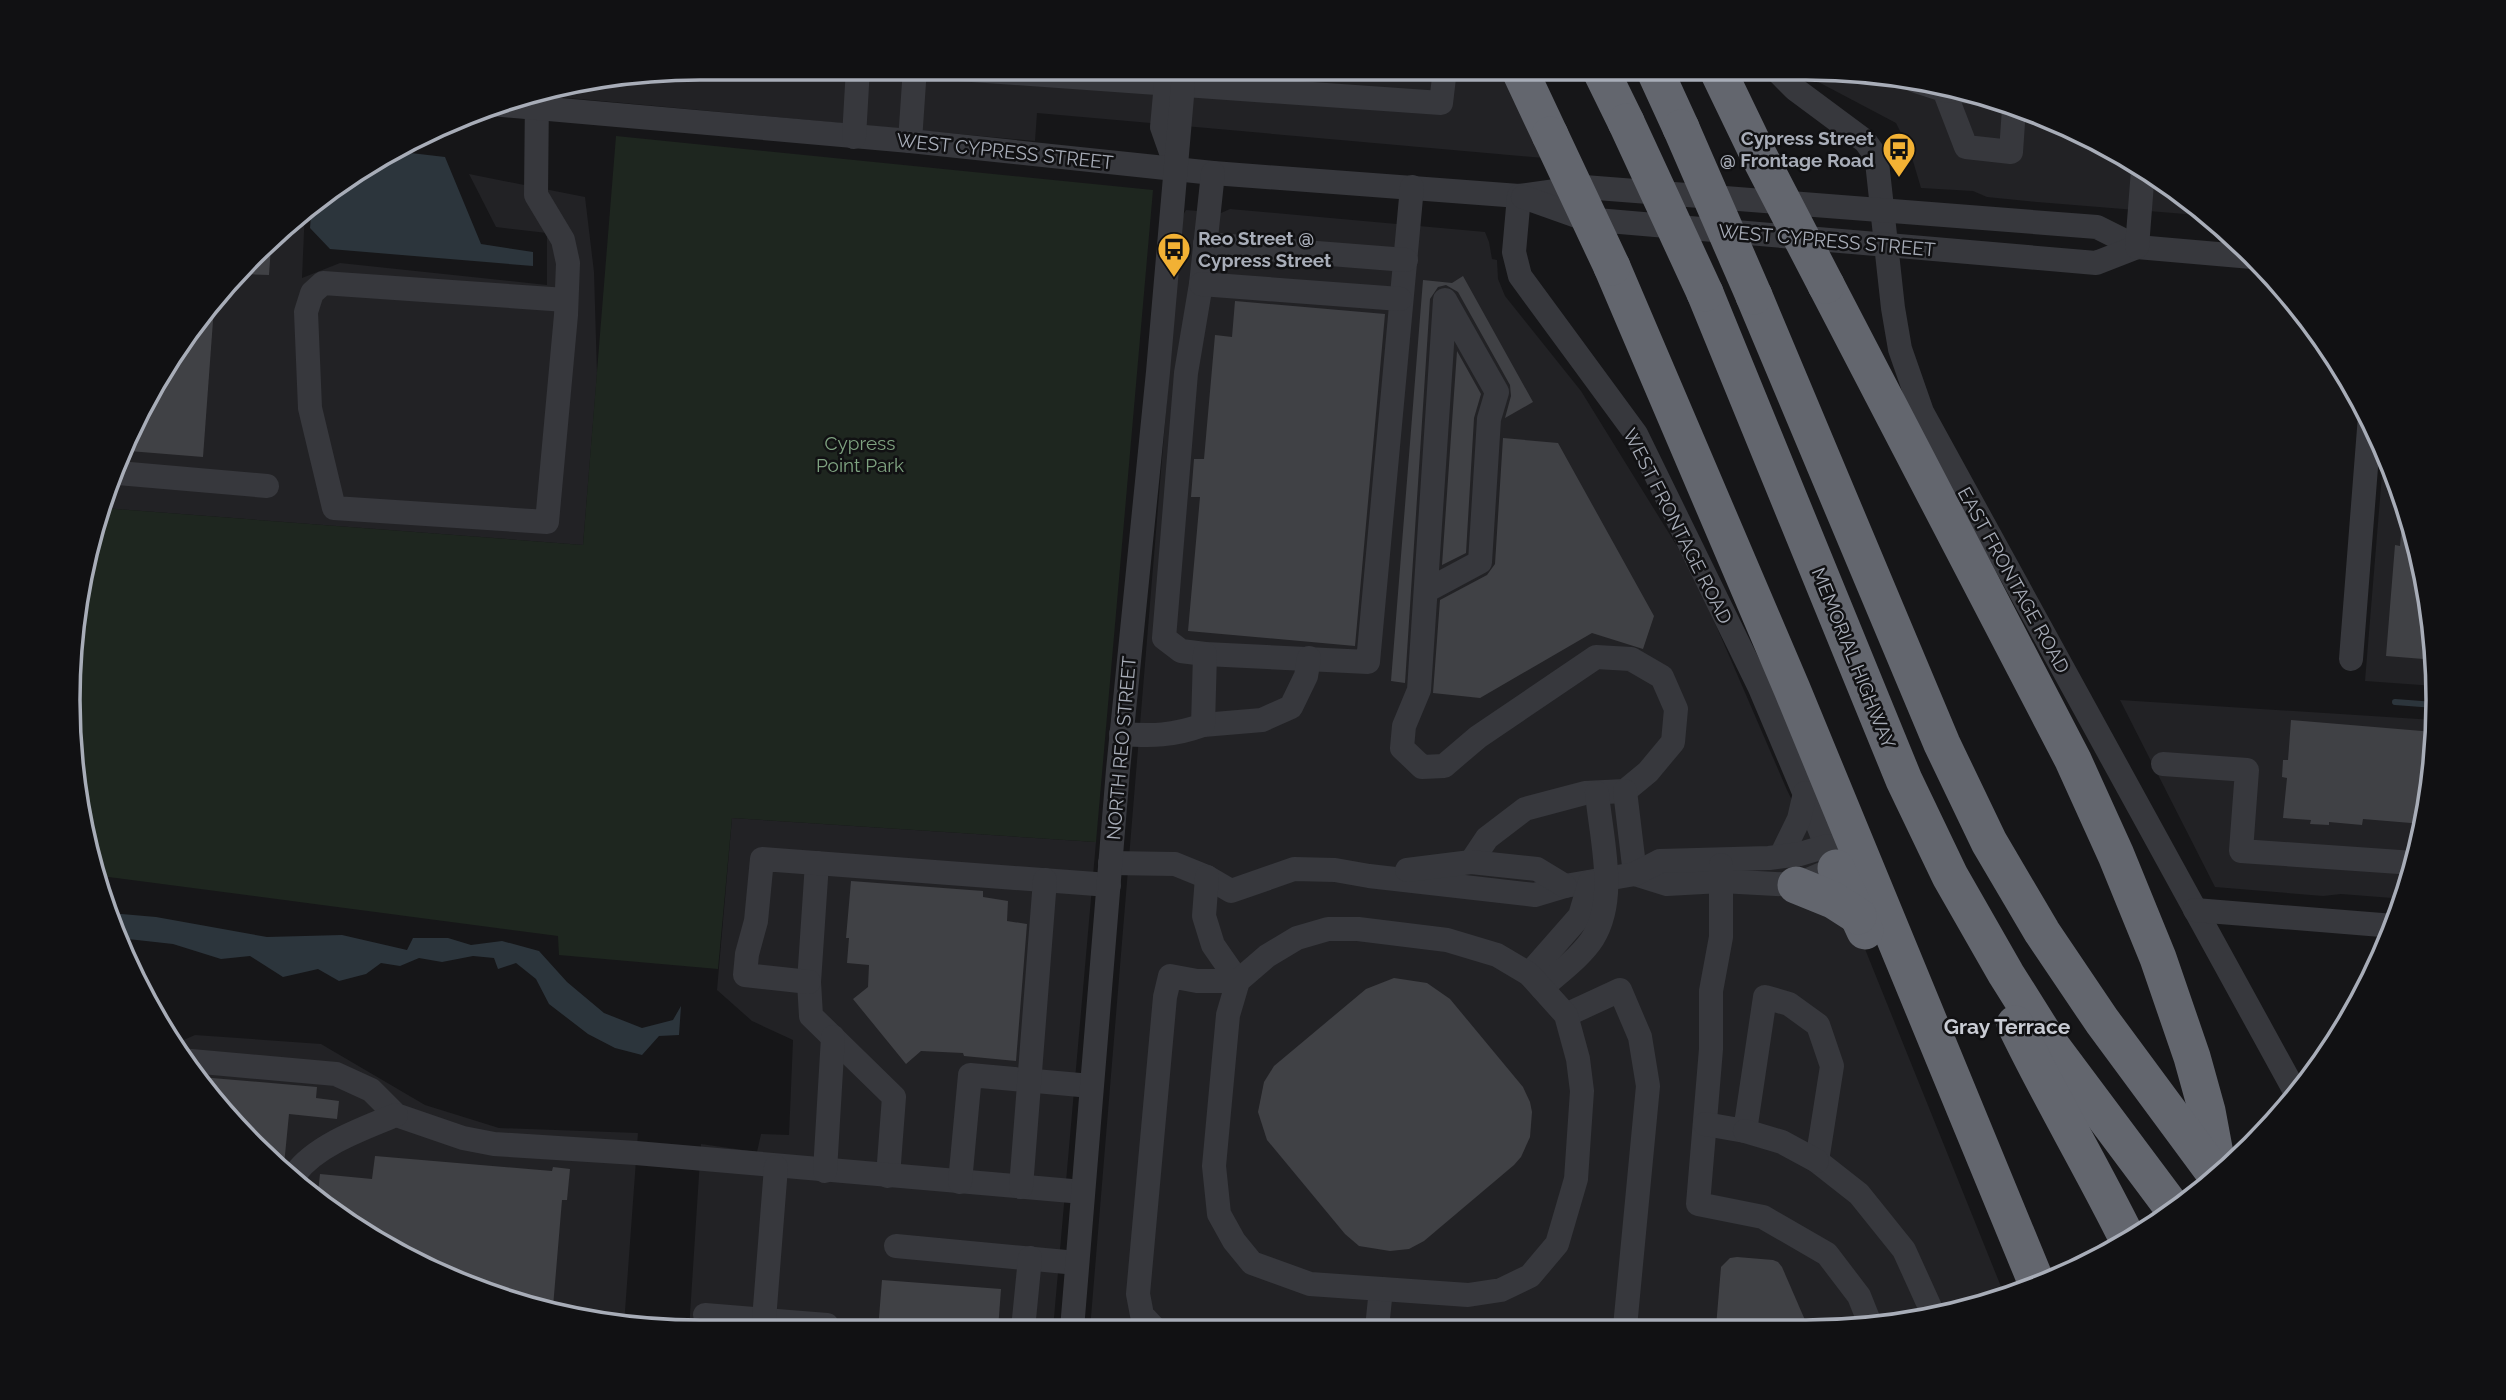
<svg xmlns="http://www.w3.org/2000/svg" width="2506" height="1400" font-family="Raleway,sans-serif">
  <style>
    .built { fill: #222225 }
    .green { fill: #1e261f }
    .water { fill: #2c353c }
    .lines { fill: none; stroke-linecap: round; stroke-linejoin: round }
    .stream { stroke: #2c353c; stroke-width: 6 }
    .building { fill: #404145 }
    .minor { stroke: #37383d; stroke-width: 24 }
    .highway { stroke: #63666e; stroke-width: 37 }
    .highway-bridge { stroke: #63666e; stroke-width: 37 }
    .labels { text-anchor: middle; dominant-baseline: central; stroke-width: 5; stroke-linejoin: round; paint-order: stroke }
    .poi-label { font-size: 19px; font-weight: bold; fill: #a8adb8; stroke: #111113; text-anchor: end }
    .street-label { font-size: 19px; fill: #a8adb8; stroke: #111113 }
    .park-label { font-size: 19px; fill: #7fa381; stroke: #111113 }
    .neighbourhood-label { font-size: 21px; font-weight: bold; fill: #c9ccd4; stroke: #111113 }
    .rim { fill: none; stroke: #a8adb8; stroke-width: 3.5 }
  </style>
  <rect width="100%" height="100%" fill="#161618"/>
  <!-- built -->
  <g class="built">
    <path d="M 700,68 L 1500,69 L 1544,158 L 1037,113 L 1035,141 L 536,95 Z"/>
    <path d="M 1801,70 L 1847,70 L 1970,90 L 2122,153 L 2210,216 L 2037,202 L 1987,197 L 1973,191 L 1921,188 L 1910,151 L 1896,123 L 1807,76 Z"/>
    <path d="M 469,174 L 585,197 L 594,272 L 597,374 L 583,545 L 103,508 L 175,349 L 305,209 L 302,278 L 340,263 L 547,285 L 547,233 L 496,227 Z"/>
    <path d="M 1230,209 L 1485,232 L 1489,242 L 1492,259 L 1497,260 L 1498,279 L 1505,296 L 1581,391 L 1693,572 L 1787,790 L 1863,944 L 2006,1299 L 1888,1326 L 1090,1329 L 1182,217 L 1186,210 L 1221,213 Z"/>
    <path d="M 2384,450 L 2416,536 L 2436,658 L 2435,686 L 2365,681 Z"/>
    <path d="M 2120,700 L 2434,720 L 2432,782 L 2405,899 L 2341,894 L 2323,896 L 2215,887 Z"/>
    <path d="M 732,818 L 1096,842 L 1053,1329 L 689,1330 L 701,1144 L 757,1152 L 761,1134 L 789,1135 L 793,1040 L 752,1021 L 717,990 Z"/>
    <path d="M 195,1035 L 321,1044 L 425,1105 L 499,1128 L 638,1133 L 624,1325 L 536,1310 L 384,1247 L 225,1117 L 179,1042 Z"/>
  </g>
  <!-- green -->
  <path class="green" d="M 616,136 L 1153,190 L 1096,842 L 732,818 L 718,969 L 559,955 L 558,936 L 101,876 L 70,742 L 90,537 L 103,508 L 583,545 Z"/>
  <!-- water -->
  <g class="water">
    <path d="M 402,152 L 445,157 L 481,244 L 533,252 L 533,266 L 330,249 L 310,228 L 312,202 Z"/>
    <path d="M 110,913 L 156,917 L 267,937 L 342,935 L 407,950 L 413,938 L 448,938 L 471,945 L 502,941 L 539,951 L 567,982 L 604,1013 L 642,1028 L 673,1020 L 681,1006 L 679,1035 L 659,1036 L 642,1055 L 615,1048 L 588,1034 L 549,1004 L 536,979 L 516,963 L 498,969 L 494,958 L 473,956 L 442,962 L 419,958 L 400,966 L 381,963 L 366,974 L 339,981 L 318,969 L 283,977 L 250,956 L 221,959 L 173,944 L 128,939 L 115,935 Z"/>
  </g>
  <g class="lines">
    <!-- stream -->
    <path class="stream" d="M 2395,702 L 2435,705"/>
  </g>
  <!-- building -->
  <g class="building">
    <path d="M 271,246 L 269,275 L 245,274 L 256,263 Z"/>
    <path d="M 1463,276 L 1533,402 L 1505,418 L 1511,396 L 1510,385 L 1458,292 L 1446,285 L 1438,287 L 1430,299 L 1405,683 L 1391,681 L 1423,280 L 1452,283 Z"/>
    <path d="M 1235,301 L 1385,314 L 1355,646 L 1188,631 L 1200,497 L 1191,497 L 1194,459 L 1204,459 L 1215,335 L 1232,337 Z"/>
    <path d="M 214,307 L 203,457 L 129,451 L 175,349 Z"/>
    <path d="M 1457,351 L 1481,394 L 1474,418 L 1466,553 L 1442,565 Z"/>
    <path d="M 1503,438 L 1558,443 L 1654,616 L 1643,649 L 1592,633 L 1480,698 L 1433,693 L 1440,600 L 1487,575 L 1495,564 Z"/>
    <path d="M 2404,504 L 2416,536 L 2436,660 L 2386,656 L 2395,545 L 2400,546 Z"/>
    <path d="M 2291,720 L 2434,732 L 2432,782 L 2423,824 L 2363,819 L 2362,825 L 2329,822 L 2329,825 L 2310,824 L 2311,820 L 2283,818 L 2287,778 L 2282,777 L 2283,760 L 2288,760 Z"/>
    <path d="M 851,881 L 983,891 L 983,897 L 1008,901 L 1007,921 L 1027,924 L 1016,1061 L 964,1056 L 963,1053 L 921,1051 L 906,1064 L 853,999 L 868,987 L 869,965 L 847,963 L 849,938 L 846,938 Z"/>
    <path d="M 1394,978 L 1427,983 L 1450,999 L 1523,1087 L 1530,1102 L 1532,1112 L 1530,1137 L 1521,1157 L 1514,1165 L 1424,1241 L 1409,1249 L 1390,1251 L 1359,1246 L 1345,1234 L 1267,1140 L 1258,1112 L 1264,1082 L 1274,1066 L 1366,989 Z"/>
    <path d="M 200,1077 L 317,1087 L 316,1098 L 339,1101 L 337,1119 L 289,1114 L 284,1165 L 225,1117 Z"/>
    <path d="M 375,1156 L 552,1171 L 553,1167 L 570,1169 L 567,1200 L 562,1200 L 553,1307 L 523,1305 L 384,1247 L 318,1193 L 320,1174 L 372,1179 Z"/>
    <path d="M 1737,1257 L 1773,1260 L 1778,1262 L 1782,1267 L 1808,1327 L 1716,1327 L 1721,1267 L 1730,1258 Z"/>
    <path d="M 882,1280 L 1001,1289 L 998,1329 L 878,1330 Z"/>
  </g>
  <g class="lines">
    <!-- minor -->
    <g class="minor">
      <path d="M 958,69 L 1441,103 L 1445,69"/>
      <path d="M 1775,69 L 1795,89 L 1865,141 L 1873,152 L 1877,162 L 1893,308 L 1900,349 L 1922,412 L 2297,1095"/>
      <path d="M 1916,81 L 1944,90 L 1966,147 L 2011,152 L 2014,108"/>
      <path d="M 1166,83 L 1162,127 L 1173,158"/>
      <path d="M 1944,90 L 1975,92"/>
      <path d="M 537,95 L 536,195 L 563,240 L 568,263 L 566,315 L 547,522 L 334,508 L 310,408 L 306,312 L 312,293 L 323,283 L 566,300"/>
      <path d="M 492,104 L 910,141 L 1213,173 L 1519,196 L 1584,187 L 2097,227 L 2137,247 L 2252,257"/>
      <path d="M 854,137 L 858,68"/>
      <path d="M 910,141 L 915,68"/>
      <path d="M 1213,173 L 1201,284 L 1186,373 L 1164,638 L 1181,651 L 1205,654 L 1368,662 L 1412,187"/>
      <path d="M 1519,196 L 1514,252 L 1520,276 L 1636,434 L 1760,688 L 1836,868 L 1796,885 L 1721,881 L 1667,884 L 1635,874"/>
      <path d="M 1523,197 L 1585,219 L 2096,263 L 2137,247"/>
      <path d="M 1205,244 L 1406,260"/>
      <path d="M 2137,247 L 2143,170"/>
      <path d="M 1201,284 L 1400,299"/>
      <path d="M 118,473 L 267,486"/>
      <path d="M 1426,591 L 1480,562 L 1489,419 L 1497,392 L 1445,300 L 1419,690 L 1404,726 L 1402,748 L 1422,767 L 1444,766 L 1478,737 L 1596,657 L 1631,659 L 1662,677 L 1676,709 L 1673,742 L 1648,772 L 1625,791 L 1585,793 L 1525,809 L 1487,838 L 1471,862"/>
      <path d="M 2351,659 L 2370,416"/>
      <path d="M 1203,725 L 1262,720 L 1291,707 L 1306,676 L 1309,658"/>
      <path d="M 1121,734 C 1152,736 1173,736 1203,725 L 1205,654"/>
      <path d="M 2163,764 L 2247,770 L 2241,851 L 2414,863"/>
      <path d="M 1625,791 L 1635,874"/>
      <path d="M 1781,856 L 1799,819 L 1805,793"/>
      <path d="M 817,863 L 809,982 L 811,1016 L 894,1097 L 888,1176"/>
      <path d="M 1110,863 L 1175,864 L 1207,877 L 1231,891 L 1294,869 L 1335,870 L 1369,876 L 1535,895 L 1565,886 L 1635,874 L 1660,861 L 1769,858 L 1800,854 L 1827,846"/>
      <path d="M 1721,865 L 1721,937 L 1711,991 L 1711,1049 L 1698,1204 L 1763,1217 L 1827,1254 L 1859,1296 L 1871,1326"/>
      <path d="M 1407,870 L 1471,862 L 1537,869 L 1565,886"/>
      <path d="M 1207,877 L 1204,916 L 1213,945 L 1238,981"/>
      <path d="M 2195,910 L 2394,926"/>
      <path d="M 1529,974 L 1580,916 L 1590,882"/>
      <path d="M 809,982 L 745,975 L 747,954 L 756,921 L 762,859 L 1109,885"/>
      <path d="M 1542,988 C 1558,973 1581,957 1593,938 C 1618,898 1601,838 1597,793"/>
      <path d="M 1566,1015 L 1620,990 L 1640,1037 L 1648,1086 L 1625,1327"/>
      <path d="M 191,1061 L 336,1074 L 371,1090 L 396,1115 L 463,1138 L 494,1144 L 636,1153 L 1083,1192"/>
      <path d="M 1705,1124 L 1745,1131 L 1765,997 L 1789,1004 L 1818,1025 L 1832,1066 L 1817,1161 L 1859,1194 L 1904,1250 L 1934,1316"/>
      <path d="M 1745,1131 L 1782,1142 L 1817,1161"/>
      <path d="M 825,1171 L 833,1037"/>
      <path d="M 295,1174 C 316,1145 364,1128 396,1115"/>
      <path d="M 960,1182 L 970,1075 L 1091,1086"/>
      <path d="M 1021,1187 L 1045,880"/>
      <path d="M 896,1246 L 1077,1263"/>
      <path d="M 705,1315 L 827,1325"/>
      <path d="M 764,1320 L 776,1167"/>
      <path d="M 1377,1328 L 1381,1289"/>
      <path d="M 1023,1329 L 1030,1258"/>
      <path d="M 1072,1329 L 1118,770 L 1158,372 L 1183,85"/>
      <path d="M 1155,1329 L 1142,1315 L 1138,1294 L 1165,997 L 1170,976 L 1197,981 L 1238,981 L 1267,956 L 1297,938 L 1328,929 L 1358,929 L 1447,940 L 1497,955 L 1529,974 L 1566,1015 L 1578,1059 L 1582,1091 L 1576,1179 L 1557,1244 L 1530,1276 L 1501,1290 L 1468,1295 L 1310,1284 L 1252,1263 L 1234,1241 L 1219,1214 L 1214,1166 L 1228,1015 L 1238,981"/>
    </g>
    <!-- highway -->
    <g class="highway">
      <path d="M 1519,69 L 1550,135"/>
      <path d="M 1600,69 L 1626,122"/>
      <path d="M 1654,69 L 1681,128"/>
      <path d="M 1717,69 L 1757,152"/>
      <path d="M 1612,267 L 1792,689 L 2037,1284"/>
      <path d="M 1826,285 L 2073,760 L 2116,855 L 2158,958 L 2192,1057 L 2207,1111 L 2218,1170"/>
      <path d="M 1705,293 L 1904,780 L 1950,876 L 2006,974 L 2050,1044 L 2174,1210"/>
      <path d="M 1754,296 L 1942,744 L 1989,842 L 2042,932 L 2102,1021 L 2215,1174"/>
      <path d="M 1836,868 L 1865,931"/>
      <path d="M 1796,885 L 1833,900 L 1858,916"/>
      <path d="M 2015,1024 C 2050,1097 2092,1167 2128,1240"/>
    </g>
    <!-- highway-bridge -->
    <g class="highway-bridge">
      <path d="M 1626,122 L 1705,293"/>
      <path d="M 1681,128 L 1754,296"/>
      <path d="M 1550,135 L 1612,267"/>
      <path d="M 1757,152 L 1826,285"/>
    </g>
  </g>
  <!-- icons -->
  <defs>
    <symbol id="bus-pin" viewBox="-11 -11 22 30"><path d="M0 17L-7.5 6A9.5 9.5 0 1 1 7.5 6Z" fill="#f2b134" stroke="#111113"/><path d="M-5-6H5V4H4V6H2V4H-2V6H-4V4H-5ZM-3.5-4V0h7V-4ZM-3.5 1.2v1.5H-2V1.2ZM2 1.2v1.5H3.5V1.2Z" fill="#111"/></symbol>
  </defs>
  <g fill-rule="evenodd">
    <use href="#bus-pin" x="1880" y="130" width="38" height="52"/>
    <use href="#bus-pin" x="1155" y="230" width="38" height="52"/>
  </g>
  <g class="labels">
    <!-- poi labels -->
    <g class="poi-label">
      <text x="1874" y="138">Cypress Street<tspan x="1874" dy="22">@ Frontage Road</tspan></text>
      <text x="1198" y="238" text-anchor="start">Reo Street @<tspan x="1198" dy="22">Cypress Street</tspan></text>
    </g>
    <!-- street labels -->
    <g class="street-label">
      <text transform="translate(1005 151) rotate(6)">WEST CYPRESS STREET</text>
      <text transform="translate(1827 240) rotate(5)">WEST CYPRESS STREET</text>
      <text transform="translate(1678 526) rotate(63)">WEST FRONTAGE ROAD</text>
      <text transform="translate(2014 580) rotate(61)">EAST FRONTAGE ROAD</text>
      <text transform="translate(1854 658) rotate(68)">MEMORIAL HIGHWAY</text>
      <text transform="translate(1121 748) rotate(-85)">NORTH REO STREET</text>
    </g>
    <!-- park labels -->
    <g class="park-label">
      <text x="860" y="443">Cypress<tspan x="860" dy="22">Point Park</tspan></text>
    </g>
    <!-- neighbourhood labels -->
    <g class="neighbourhood-label">
      <text x="2007" y="1026">Gray Terrace</text>
    </g>
  </g>
  <!-- crop -->
  <path d="M0 0H2506V1400H0ZM700 80H1806A620 620 0 0 1 2426 700V700A620 620 0 0 1 1806 1320H700A620 620 0 0 1 80 700V700A620 620 0 0 1 700 80Z" fill="#111113" fill-rule="evenodd"/>
  <path class="rim" d="M700 80H1806A620 620 0 0 1 2426 700V700A620 620 0 0 1 1806 1320H700A620 620 0 0 1 80 700V700A620 620 0 0 1 700 80Z"/>
</svg>
